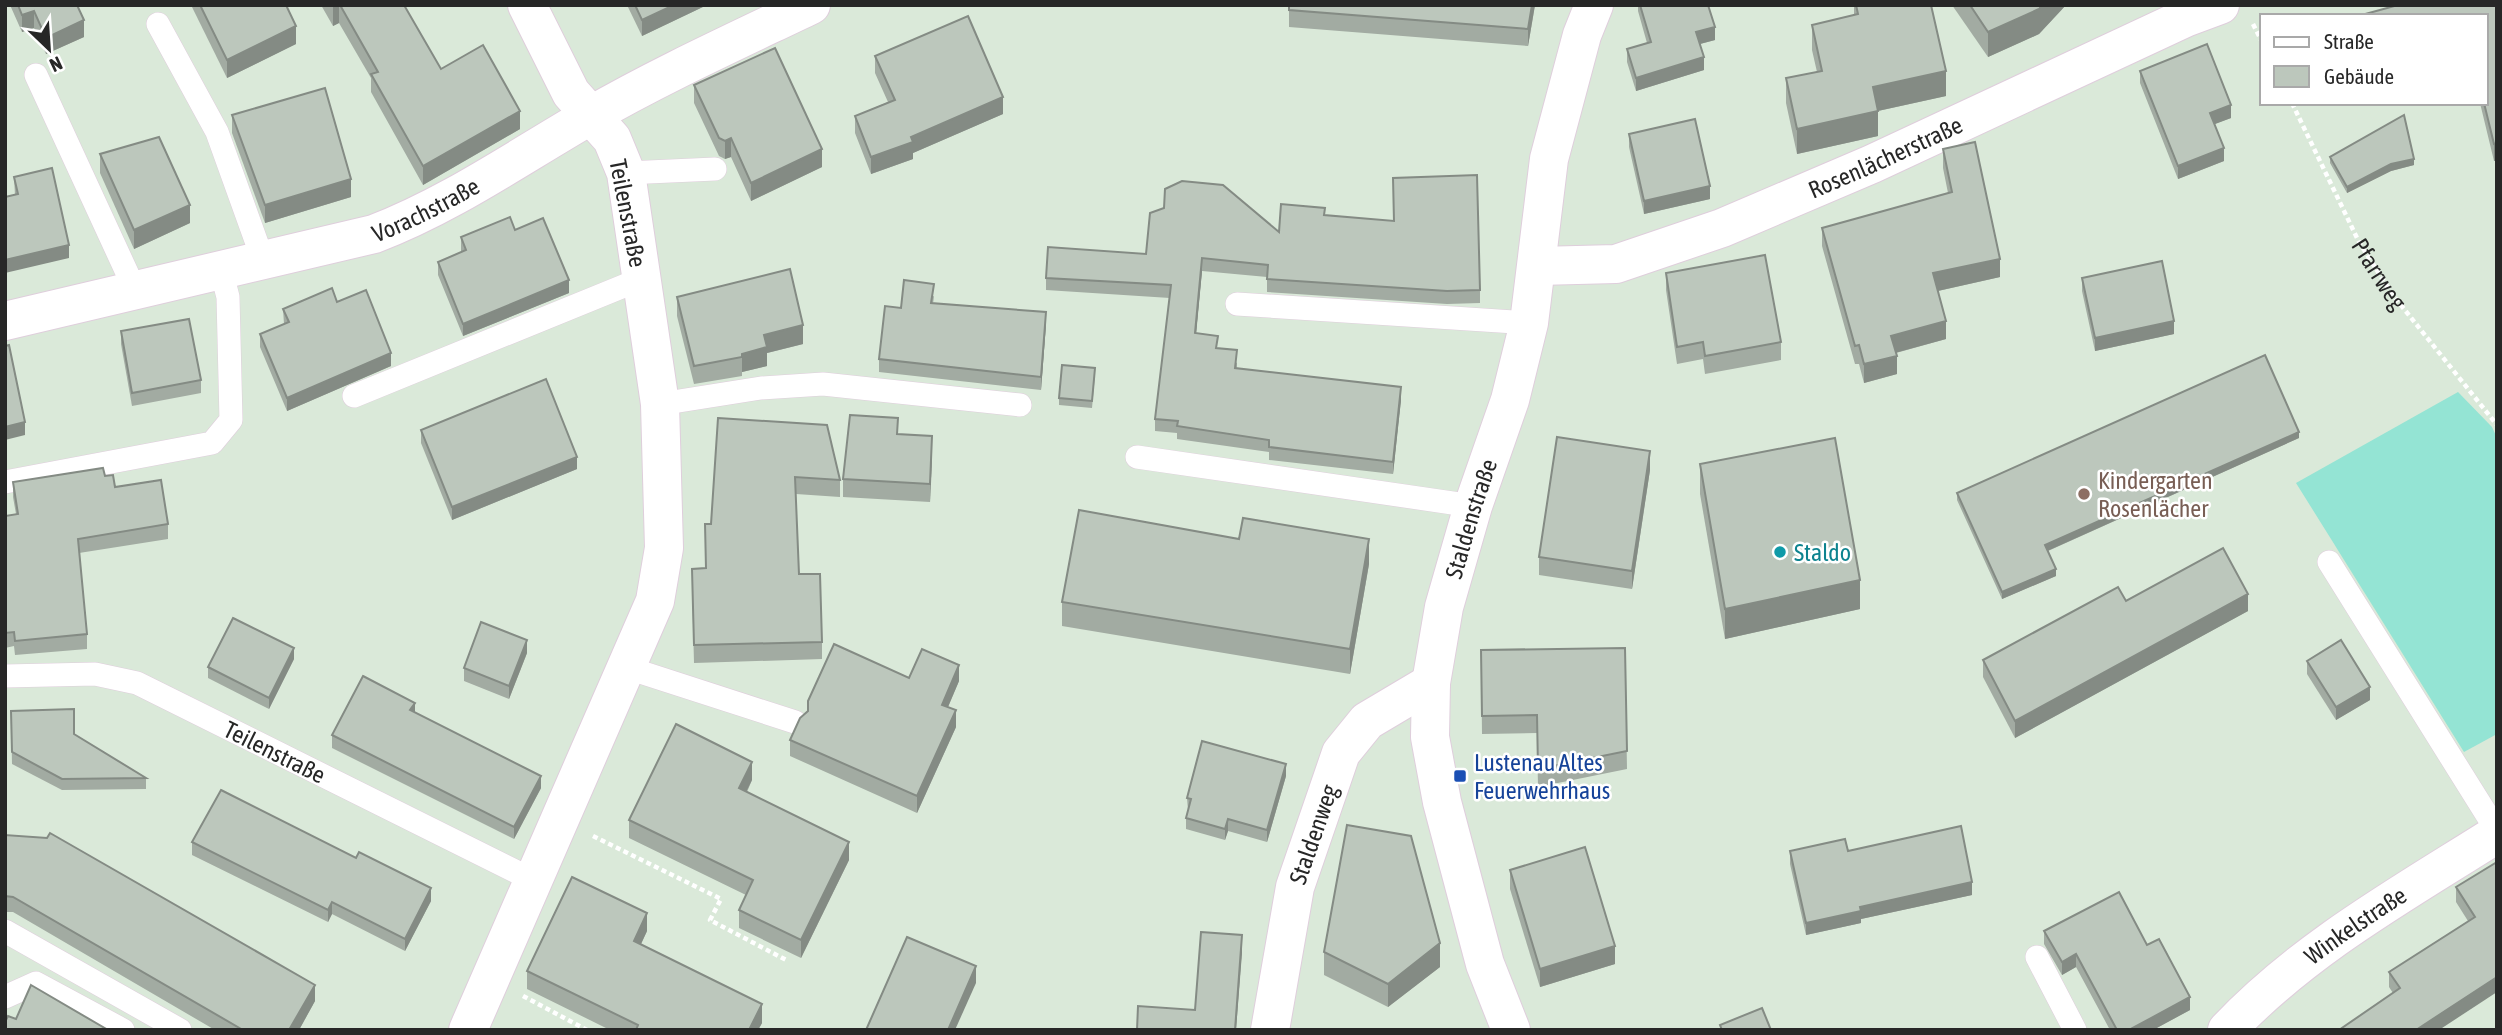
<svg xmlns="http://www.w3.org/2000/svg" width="2502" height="1035" font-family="'Asap Condensed',sans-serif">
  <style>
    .pitch { fill: #94e4d4 }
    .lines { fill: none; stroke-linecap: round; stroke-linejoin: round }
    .service-casing { stroke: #dfcedc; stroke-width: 24 }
    .minor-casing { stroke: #dfcedc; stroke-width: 40 }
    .path { stroke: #fff; stroke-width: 4.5; stroke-dasharray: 5 3.5; stroke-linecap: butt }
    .service { stroke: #fff; stroke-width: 23 }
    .minor { stroke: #fff; stroke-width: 38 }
    .wall { fill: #a2aba2 }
    .shaded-wall { fill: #848b84 }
    .building { fill: #bcc7bc; stroke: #848b84; stroke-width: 2 }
    .education-dot { fill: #8d6e63; stroke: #fff; stroke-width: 2.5 }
    .culture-dot { fill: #0f9aa8; stroke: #fff; stroke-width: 2.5 }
    .transit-dot { fill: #1a4fb4; stroke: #fff; stroke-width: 2.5 }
    .labels { text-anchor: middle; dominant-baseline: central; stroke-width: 5; stroke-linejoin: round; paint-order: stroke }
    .street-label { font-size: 24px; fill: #272727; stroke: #fff }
    .education-label { font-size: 24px; fill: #785e54; stroke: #fff; text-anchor: start }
    .culture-label { font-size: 24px; fill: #0d838f; stroke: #fff; text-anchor: start }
    .transit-label { font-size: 24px; fill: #164399; stroke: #fff; text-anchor: start }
  </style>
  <rect width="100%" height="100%" fill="#dae9d9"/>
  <!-- pitch -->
  <path class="pitch" d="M 2458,392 L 2492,427 L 2497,438 L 2497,734 L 2464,752 L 2296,483 Z"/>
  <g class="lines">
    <defs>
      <g id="service">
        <path d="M 158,24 L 217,132 L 263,260"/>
        <path d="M 36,75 L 135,290"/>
        <path d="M 626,173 L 715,169"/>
        <path d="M 1237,304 L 1529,323"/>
        <path d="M 354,396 L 641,279"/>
        <path d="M 660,404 L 761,388 L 823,384 L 1020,405"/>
        <path d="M 1137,457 L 1473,506"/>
        <path d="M 5,482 L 212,443 L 231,420 L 228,297 L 221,270"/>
        <path d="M 2329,562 L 2497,831"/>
        <path d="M 628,668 L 795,722"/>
        <path id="s2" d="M 5,676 L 95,674 L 137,683 L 533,880"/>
        <path d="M 5,931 L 180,1030"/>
        <path d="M 2037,957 L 2075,1030"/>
        <path d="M 5,997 L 36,983 L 123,1030"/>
      </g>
      <g id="minor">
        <path id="s3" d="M 1538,266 L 1616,264 L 1722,228 L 1872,164 L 2185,18 L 2220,5"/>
        <path id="s4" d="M 5,321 L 374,234 C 450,205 517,158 588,117 C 659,76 736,41 811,5"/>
        <path d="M 468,1030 L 655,601 L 664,548 L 660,404 L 626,173 L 612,139 L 571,93 L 527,5"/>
        <path id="s5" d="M 1270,1030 L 1295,887 L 1341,753 L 1367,721 L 1431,683"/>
        <path id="s6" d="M 1511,1030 L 1485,964 L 1442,802 L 1430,737 L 1431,683 L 1444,607 L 1473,506 L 1510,400 L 1529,323 L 1549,159 L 1582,35 L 1594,5"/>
        <path id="s7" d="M 2227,1030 C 2305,948 2402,894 2497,834"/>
      </g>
    </defs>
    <!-- service casing -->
    <use href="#service" class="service-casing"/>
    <!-- minor casing -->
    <use href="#minor" class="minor-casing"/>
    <!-- path -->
    <g class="path">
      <path d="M 2253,24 L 2262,42"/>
      <path id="s1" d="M 2292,103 L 2359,242 L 2392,294 L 2497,425"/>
      <path d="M 593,836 L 721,899 L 710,920 L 788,961"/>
      <path d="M 523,996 L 587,1030"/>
    </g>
    <!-- service -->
    <use href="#service" class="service"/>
    <!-- minor -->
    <use href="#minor" class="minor"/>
  </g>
  <!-- wall -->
  <g class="wall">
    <path d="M 10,5 L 77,5 L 84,37 L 46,54 L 34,28 L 22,32 Z"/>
    <path d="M 191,5 L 286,5 L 296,44 L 227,78 Z"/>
    <path d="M 321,5 L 404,5 L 441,69 L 520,129 L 423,185 L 371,92 L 371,78 L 339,23 L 333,26 Z"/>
    <path d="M 627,5 L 707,5 L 642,36 Z"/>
    <path d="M 1289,5 L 1535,5 L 1528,46 L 1289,27 Z"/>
    <path d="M 1638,5 L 1708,5 L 1715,40 L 1700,44 L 1704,70 L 1636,91 L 1627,62 L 1627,49 L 1647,43 L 1638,11 Z"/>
    <path d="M 1854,5 L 1931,5 L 1946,96 L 1878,111 L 1878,136 L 1797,154 L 1786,103 L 1786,78 L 1817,72 L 1812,50 L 1812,25 L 1854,15 Z"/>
    <path d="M 1952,5 L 2066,5 L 2039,34 L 1988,57 Z"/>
    <path d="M 2497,5 L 2497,160 L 2494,161 L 2480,103 L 2486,103 L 2486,16 Z"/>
    <path d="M 875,56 L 1003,114 L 913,153 L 913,159 L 871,174 L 855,133 L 855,116 L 888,102 L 875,73 Z"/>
    <path d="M 2140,71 L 2231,118 L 2214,124 L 2224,161 L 2178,179 L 2140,83 Z"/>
    <path d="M 694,85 L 822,167 L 751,201 L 731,157 L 725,159 L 719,156 L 694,103 Z"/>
    <path d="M 232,115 L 351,197 L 265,223 L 232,133 Z"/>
    <path d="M 1629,134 L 1710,199 L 1644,214 L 1629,147 Z"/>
    <path d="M 1943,149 L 2000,277 L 1938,291 L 1946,339 L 1896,353 L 1897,374 L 1864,383 L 1859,364 L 1855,364 L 1822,246 L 1822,228 L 1948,193 L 1943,168 Z"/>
    <path d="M 100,154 L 190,223 L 134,249 L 100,173 Z"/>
    <path d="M 2330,157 L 2414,165 L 2391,171 L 2347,193 L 2330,163 Z"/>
    <path d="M 14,177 L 69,258 L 15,195 Z"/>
    <path d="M 1325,215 L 1480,290 L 1480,303 L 1447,304 L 1267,292 L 1267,277 L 1202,271 L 1196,333 L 1237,363 L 1237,368 L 1401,400 L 1393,474 L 1269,460 L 1269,452 L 1177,439 L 1177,433 L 1155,431 L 1155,419 L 1170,298 L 1046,290 L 1046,278 L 1146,254 L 1279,232 Z"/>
    <path d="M 515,230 L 569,293 L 463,336 L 438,275 L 438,262 L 461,252 L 461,237 Z"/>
    <path d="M 1666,273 L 1781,342 L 1781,360 L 1705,374 L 1703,359 L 1677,364 L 1666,290 Z"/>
    <path d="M 2082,278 L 2174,334 L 2095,351 L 2082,291 Z"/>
    <path d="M 934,296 L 933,304 L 1046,324 L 1041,390 L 879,372 L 879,359 L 901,308 Z"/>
    <path d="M 677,297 L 803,344 L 767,353 L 767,366 L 742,372 L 742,376 L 694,384 L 677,316 Z"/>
    <path d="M 337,302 L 391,366 L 287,411 L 260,347 L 260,334 L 284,324 L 283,309 Z"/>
    <path d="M 121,331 L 201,380 L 201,393 L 132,406 L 121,344 Z"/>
    <path d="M 1095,375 L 1092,408 L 1059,405 L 1059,398 Z"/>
    <path d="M 718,418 L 840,480 L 840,497 L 796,494 L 799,574 L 822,642 L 822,659 L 694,663 L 692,586 L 705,568 L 711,524 Z"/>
    <path d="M 421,430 L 577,469 L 452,520 L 421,443 Z"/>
    <path d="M 2299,438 L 2048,551 L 2056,576 L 2002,599 L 1957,500 L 1957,493 Z"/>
    <path d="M 932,455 L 930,502 L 843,497 L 843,479 Z"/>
    <path d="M 1700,464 L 1860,609 L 1725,639 L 1700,494 Z"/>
    <path d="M 1650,470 L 1632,589 L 1539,575 L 1539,557 Z"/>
    <path d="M 105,476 L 115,487 L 168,524 L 168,539 L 79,553 L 87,634 L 87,649 L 15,655 L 14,646 L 5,648 L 5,516 L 16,514 L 13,497 L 13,482 Z"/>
    <path d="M 1369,564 L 1350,674 L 1062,626 L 1062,602 Z"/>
    <path d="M 2126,601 L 2248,611 L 2015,738 L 1983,677 L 1983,660 Z"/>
    <path d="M 1625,648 L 1627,769 L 1538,787 L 1537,733 L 1482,734 L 1481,650 Z"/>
    <path d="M 527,653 L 509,699 L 464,681 L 464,668 Z"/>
    <path d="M 294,659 L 269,709 L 208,678 L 208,667 Z"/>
    <path d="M 2307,661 L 2370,700 L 2336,720 L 2307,674 Z"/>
    <path d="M 909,678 L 959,681 L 948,707 L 956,727 L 917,813 L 790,756 L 790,740 Z"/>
    <path d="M 11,711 L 74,734 L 146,778 L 146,789 L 62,790 L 12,764 Z"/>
    <path d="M 415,713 L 541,788 L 514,839 L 332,748 L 332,735 Z"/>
    <path d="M 1286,776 L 1267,842 L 1228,831 L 1225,840 L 1186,829 L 1186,818 L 1188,810 L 1187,798 Z"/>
    <path d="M 752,780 L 747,792 L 849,860 L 801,958 L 739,928 L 739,910 L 746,895 L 629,838 L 629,820 Z"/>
    <path d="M 5,835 L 315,1001 L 299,1030 L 215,1030 L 13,912 L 5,912 Z"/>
    <path d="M 192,842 L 431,901 L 405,951 L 332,914 L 328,922 L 192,855 Z"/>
    <path d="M 1790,851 L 1848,851 L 1972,895 L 1861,919 L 1861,923 L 1806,935 L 1790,864 Z"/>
    <path d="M 2497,862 L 2497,992 L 2393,993 L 2389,987 L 2389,972 L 2468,921 L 2456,902 L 2456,887 Z"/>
    <path d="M 1510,870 L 1615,964 L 1540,987 L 1510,889 Z"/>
    <path d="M 647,931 L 641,944 L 762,1023 L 758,1030 L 610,1030 L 527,989 L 527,971 Z"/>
    <path d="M 2044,931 L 2190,1010 L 2153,1030 L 2110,1030 L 2076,967 L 2062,975 L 2044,944 Z"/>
    <path d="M 1324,952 L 1440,967 L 1388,1007 L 1324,975 Z"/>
  </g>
  <!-- shaded-wall -->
  <g class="shaded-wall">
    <path d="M 337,5 L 339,5 L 339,23 L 333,26 L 333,7 Z"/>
    <path d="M 674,5 L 707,5 L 642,36 L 642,20 Z"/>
    <path d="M 1532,5 L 1535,5 L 1528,46 L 1528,29 Z"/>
    <path d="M 2042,5 L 2066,5 L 2039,34 L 1988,57 L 1988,32 Z"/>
    <path d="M 34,11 L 34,28 L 22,32 L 22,15 Z"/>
    <path d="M 84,20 L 84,37 L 46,54 L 46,38 Z"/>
    <path d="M 296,26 L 296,44 L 227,78 L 227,60 Z"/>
    <path d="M 1715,27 L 1715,40 L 1696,45 L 1696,32 Z"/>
    <path d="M 1704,57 L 1704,70 L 1636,91 L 1636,78 Z"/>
    <path d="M 1946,71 L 1946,96 L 1873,112 L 1873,87 Z"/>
    <path d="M 1003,97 L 1003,114 L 913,153 L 913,159 L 871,174 L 871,157 L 911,137 Z"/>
    <path d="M 2231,105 L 2231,118 L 2210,126 L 2210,113 Z"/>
    <path d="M 520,111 L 520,129 L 423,185 L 423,166 Z"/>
    <path d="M 1878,111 L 1878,136 L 1797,154 L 1797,129 Z"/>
    <path d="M 731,138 L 731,157 L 725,159 L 725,141 Z"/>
    <path d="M 2497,143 L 2497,160 L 2494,161 L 2494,144 Z"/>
    <path d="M 2224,148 L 2224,161 L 2178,179 L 2178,166 Z"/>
    <path d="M 822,149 L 822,167 L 751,201 L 751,183 Z"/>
    <path d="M 2414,159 L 2414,165 L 2391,171 L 2347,193 L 2347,187 L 2391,164 Z"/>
    <path d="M 351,179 L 351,197 L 265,223 L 265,205 Z"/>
    <path d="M 1710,186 L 1710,199 L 1644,214 L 1644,201 Z"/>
    <path d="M 190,205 L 190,223 L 134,249 L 134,230 Z"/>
    <path d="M 69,245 L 69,258 L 5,273 L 5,260 Z"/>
    <path d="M 1202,258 L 1202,271 L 1195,346 L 1195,333 Z"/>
    <path d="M 2000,259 L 2000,277 L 1933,292 L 1933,273 Z"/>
    <path d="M 569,280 L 569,293 L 463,336 L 463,324 Z"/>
    <path d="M 1046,312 L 1046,324 L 1041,390 L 1041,377 Z"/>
    <path d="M 1946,321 L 1946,339 L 1891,354 L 1891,336 Z"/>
    <path d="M 2174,321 L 2174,334 L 2095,351 L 2095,338 Z"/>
    <path d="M 803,325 L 803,344 L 767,353 L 767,366 L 742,372 L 742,354 L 764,335 Z"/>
    <path d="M 391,353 L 391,366 L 287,411 L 287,398 Z"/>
    <path d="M 1897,356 L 1897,374 L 1864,383 L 1864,364 Z"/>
    <path d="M 1401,387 L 1401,400 L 1393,474 L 1393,462 Z"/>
    <path d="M 25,422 L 25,435 L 5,440 L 5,427 Z"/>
    <path d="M 2299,432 L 2299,438 L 2045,552 L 2045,545 Z"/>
    <path d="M 932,436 L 932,455 L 930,502 L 930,484 Z"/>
    <path d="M 1650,451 L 1650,470 L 1632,589 L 1632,571 Z"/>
    <path d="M 577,457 L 577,469 L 452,520 L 452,507 Z"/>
    <path d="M 1369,539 L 1369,564 L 1350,674 L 1350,649 Z"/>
    <path d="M 2056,569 L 2056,576 L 2002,599 L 2002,592 Z"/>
    <path d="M 1860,580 L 1860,609 L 1725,639 L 1725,609 Z"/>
    <path d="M 2248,594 L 2248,611 L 2015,738 L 2015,721 Z"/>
    <path d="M 527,640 L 527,653 L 509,699 L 509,686 Z"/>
    <path d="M 294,648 L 294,659 L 269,709 L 269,698 Z"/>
    <path d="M 959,665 L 959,681 L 942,721 L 942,705 Z"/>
    <path d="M 2370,687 L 2370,700 L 2336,720 L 2336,707 Z"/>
    <path d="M 415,703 L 415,715 L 410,710 Z"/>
    <path d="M 956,710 L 956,727 L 917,813 L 917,796 Z"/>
    <path d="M 752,762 L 752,780 L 739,806 L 739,788 Z"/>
    <path d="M 1286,764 L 1286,776 L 1267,842 L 1267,830 Z"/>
    <path d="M 541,776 L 541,788 L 514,839 L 514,827 Z"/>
    <path d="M 1228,819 L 1228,831 L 1225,840 L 1225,829 Z"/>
    <path d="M 849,842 L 849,860 L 801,958 L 801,940 Z"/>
    <path d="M 1972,882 L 1972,895 L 1861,919 L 1861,923 L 1806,935 L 1806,923 L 1860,907 Z"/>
    <path d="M 431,888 L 431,901 L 405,951 L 405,939 Z"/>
    <path d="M 332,902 L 332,914 L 328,922 L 328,910 Z"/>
    <path d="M 647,913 L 647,931 L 634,959 L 634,941 Z"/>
    <path d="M 1242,935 L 1242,953 L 1236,1030 L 1235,1030 Z"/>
    <path d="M 1440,943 L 1440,967 L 1388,1007 L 1388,984 Z"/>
    <path d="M 1615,946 L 1615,964 L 1540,987 L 1540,969 Z"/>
    <path d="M 2076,954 L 2076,967 L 2062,975 L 2062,962 Z"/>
    <path d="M 976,966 L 976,983 L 955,1030 L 948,1030 Z"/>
    <path d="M 2497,977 L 2497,992 L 2439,1030 L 2416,1030 Z"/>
    <path d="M 315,985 L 315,1001 L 299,1030 L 289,1030 Z"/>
    <path d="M 2190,997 L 2190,1010 L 2153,1030 L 2129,1030 Z"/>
    <path d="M 762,1004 L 762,1023 L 758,1030 L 749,1030 Z"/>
  </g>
  <!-- building -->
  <g class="building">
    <path d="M 18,5 L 77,5 L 84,20 L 46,38 L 34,11 L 22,15 Z"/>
    <path d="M 200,5 L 286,5 L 296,26 L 227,60 Z"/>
    <path d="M 340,5 L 404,5 L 441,69 L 483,45 L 520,111 L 423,166 L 371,74 L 378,72 Z"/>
    <path d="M 635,5 L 674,5 L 642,20 Z"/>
    <path d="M 1289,5 L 1532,5 L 1528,29 L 1289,10 Z"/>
    <path d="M 1640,5 L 1708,5 L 1715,27 L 1696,32 L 1704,57 L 1636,78 L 1627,49 L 1651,42 Z"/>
    <path d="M 1856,5 L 1931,5 L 1946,71 L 1873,87 L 1878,111 L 1797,129 L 1786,78 L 1822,71 L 1812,25 L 1858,14 Z"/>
    <path d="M 1970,5 L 2042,5 L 2039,9 L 1988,32 Z"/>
    <path d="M 2398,5 L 2497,5 L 2497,143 L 2494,144 L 2484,103 L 2486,103 L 2486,16 L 2358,16 Z"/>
    <path d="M 968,16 L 1003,97 L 911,137 L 913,142 L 871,157 L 855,116 L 895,100 L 875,56 Z"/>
    <path d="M 2207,44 L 2231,105 L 2210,113 L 2224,148 L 2178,166 L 2140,71 Z"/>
    <path d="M 775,48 L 822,149 L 751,183 L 731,138 L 725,141 L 719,138 L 694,85 Z"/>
    <path d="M 325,88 L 351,179 L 265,205 L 232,115 Z"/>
    <path d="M 2404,115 L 2414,159 L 2391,164 L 2347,187 L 2330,157 Z"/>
    <path d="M 1695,119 L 1710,186 L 1644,201 L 1629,134 Z"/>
    <path d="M 159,137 L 190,205 L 134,230 L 100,154 Z"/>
    <path d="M 1975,142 L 2000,259 L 1933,273 L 1946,321 L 1891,336 L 1897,356 L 1864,364 L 1859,345 L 1855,346 L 1822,228 L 1952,192 L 1943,149 Z"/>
    <path d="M 52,168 L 69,245 L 5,260 L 5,197 L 18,194 L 14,177 Z"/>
    <path d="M 1477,175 L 1480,290 L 1447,291 L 1267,279 L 1268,265 L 1202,258 L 1195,333 L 1218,336 L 1216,348 L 1237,350 L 1235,368 L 1401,387 L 1393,462 L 1269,447 L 1269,440 L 1177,426 L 1178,421 L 1155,419 L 1171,285 L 1046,278 L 1048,247 L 1146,254 L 1150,213 L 1164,208 L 1165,189 L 1182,181 L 1223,185 L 1279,232 L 1281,204 L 1325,208 L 1324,215 L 1394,221 L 1393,178 Z"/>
    <path d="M 510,217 L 515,230 L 543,218 L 569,280 L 463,324 L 438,262 L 466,250 L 461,237 Z"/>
    <path d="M 1765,255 L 1781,342 L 1705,356 L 1703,342 L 1677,347 L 1666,273 Z"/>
    <path d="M 2162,261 L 2174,321 L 2095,338 L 2082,278 Z"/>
    <path d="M 790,269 L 803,325 L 764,335 L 767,347 L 742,354 L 742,357 L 694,366 L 677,297 Z"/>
    <path d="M 904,280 L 934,284 L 931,303 L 1046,312 L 1041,377 L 879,359 L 885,306 L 901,308 Z"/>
    <path d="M 332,288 L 337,302 L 366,290 L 391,353 L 287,398 L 260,334 L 289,322 L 283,309 Z"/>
    <path d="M 189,319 L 201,380 L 132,393 L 121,331 Z"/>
    <path d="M 9,345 L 25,422 L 5,427 L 5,346 Z"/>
    <path d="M 2265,355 L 2299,432 L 2045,545 L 2056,569 L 2002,592 L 1957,493 Z"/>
    <path d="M 1062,365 L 1095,368 L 1092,401 L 1059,398 Z"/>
    <path d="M 546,379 L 577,457 L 452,507 L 421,430 Z"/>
    <path d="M 850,415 L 898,418 L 897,434 L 932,436 L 930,484 L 843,479 Z"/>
    <path d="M 718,418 L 827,425 L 840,480 L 795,477 L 799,574 L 820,574 L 822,642 L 694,645 L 692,569 L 706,568 L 705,524 L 711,524 Z"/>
    <path d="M 1557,437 L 1650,451 L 1632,571 L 1539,557 Z"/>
    <path d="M 1835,438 L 1860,580 L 1725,609 L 1700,464 Z"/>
    <path d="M 103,468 L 105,476 L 113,475 L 115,487 L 161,480 L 168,524 L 78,539 L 87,634 L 15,641 L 14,632 L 5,633 L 5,516 L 18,514 L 13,482 Z"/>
    <path d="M 1079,510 L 1239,539 L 1243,518 L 1369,539 L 1350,649 L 1062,602 Z"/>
    <path d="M 2223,548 L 2248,594 L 2015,721 L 1983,660 L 2118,587 L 2126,601 Z"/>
    <path d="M 233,618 L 294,648 L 269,698 L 208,667 Z"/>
    <path d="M 481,622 L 527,640 L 509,686 L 464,668 Z"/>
    <path d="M 2341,640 L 2370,687 L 2336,707 L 2307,661 Z"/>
    <path d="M 834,644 L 909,678 L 922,649 L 959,665 L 942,705 L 956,710 L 917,796 L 790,740 L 800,718 L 808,711 L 808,701 Z"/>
    <path d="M 1625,648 L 1627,751 L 1538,769 L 1537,715 L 1482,716 L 1481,650 Z"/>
    <path d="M 363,676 L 415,703 L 410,710 L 541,776 L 514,827 L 332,735 Z"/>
    <path d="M 74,709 L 74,734 L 146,778 L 62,779 L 12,752 L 11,711 Z"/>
    <path d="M 676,724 L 752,762 L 739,788 L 849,842 L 801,940 L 739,910 L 753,880 L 629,820 Z"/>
    <path d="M 1202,741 L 1286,764 L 1267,830 L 1228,819 L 1225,829 L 1186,818 L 1191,799 L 1187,798 Z"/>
    <path d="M 221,790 L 356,858 L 359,852 L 431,888 L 405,939 L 332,902 L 328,910 L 192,842 Z"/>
    <path d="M 1347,825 L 1411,836 L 1440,943 L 1388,984 L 1324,952 Z"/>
    <path d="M 1961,826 L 1972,882 L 1860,907 L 1861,911 L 1806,923 L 1790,851 L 1845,839 L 1848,851 Z"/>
    <path d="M 50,833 L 315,985 L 289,1030 L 243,1030 L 13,897 L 5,896 L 5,835 L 47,838 Z"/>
    <path d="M 1585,847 L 1615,946 L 1540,969 L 1510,870 Z"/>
    <path d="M 2497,862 L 2497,977 L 2416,1030 L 2339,1030 L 2400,988 L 2389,972 L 2475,917 L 2456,887 Z"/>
    <path d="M 572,877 L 647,913 L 634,941 L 762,1004 L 749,1030 L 636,1030 L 638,1025 L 527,971 Z"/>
    <path d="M 2119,892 L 2147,945 L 2159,939 L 2190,997 L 2129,1030 L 2117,1030 L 2076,954 L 2062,962 L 2044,931 Z"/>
    <path d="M 1201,932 L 1242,935 L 1235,1030 L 1137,1030 L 1138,1006 L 1195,1010 Z"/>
    <path d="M 907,937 L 976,966 L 948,1030 L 866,1030 Z"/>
    <path d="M 31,985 L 108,1030 L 5,1030 L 5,1022 L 8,1016 L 16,1019 Z"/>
    <path d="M 1762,1008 L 1771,1030 L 1722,1030 L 1720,1025 Z"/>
  </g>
  <!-- markers -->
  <circle class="education-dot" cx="2084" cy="494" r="7"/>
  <circle class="culture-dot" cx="1780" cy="552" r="7"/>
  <rect class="transit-dot" x="1453" y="769" width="14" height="14" rx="3.5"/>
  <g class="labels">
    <!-- street labels -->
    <g class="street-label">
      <text stroke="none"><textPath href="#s3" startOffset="368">Rosenlächerstraße</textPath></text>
      <text stroke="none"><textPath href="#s4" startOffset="436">Vorachstraße</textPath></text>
      <text transform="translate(628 213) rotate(79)">Teilenstraße</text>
      <text stroke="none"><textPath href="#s1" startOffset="192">Pfarrweg</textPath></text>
      <text stroke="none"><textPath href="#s6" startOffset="528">Staldenstraße</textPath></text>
      <text stroke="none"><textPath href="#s2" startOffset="287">Teilenstraße</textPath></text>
      <text stroke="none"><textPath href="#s5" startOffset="201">Staldenweg</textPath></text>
      <text stroke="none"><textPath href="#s7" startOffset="166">Winkelstraße</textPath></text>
    </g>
    <!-- education labels -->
    <g class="education-label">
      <text x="2098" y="480">Kindergarten<tspan x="2098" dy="28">Rosenlächer</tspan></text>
    </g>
    <!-- culture labels -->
    <g class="culture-label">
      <text x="1794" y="552">Staldo</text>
    </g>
    <!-- transit labels -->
    <g class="transit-label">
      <text x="1474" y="762">Lustenau Altes<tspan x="1474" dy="28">Feuerwehrhaus</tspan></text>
    </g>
  </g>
  <!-- border -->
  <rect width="2502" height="1035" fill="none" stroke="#272727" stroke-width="14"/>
  <!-- legend -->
  <rect x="2260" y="14" width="228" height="91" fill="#ffffff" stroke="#a9a9a9" stroke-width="2"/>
  <rect x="2274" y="37" width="35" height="10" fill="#ffffff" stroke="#a9a9a9" stroke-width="2"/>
  <text x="2324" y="49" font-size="21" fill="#272727">Straße</text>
  <rect x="2274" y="66" width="35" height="21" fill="#bcc7bc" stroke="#a9a9a9" stroke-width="2"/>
  <text x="2324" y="84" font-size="21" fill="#272727">Gebäude</text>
  <!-- north arrow -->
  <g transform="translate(49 49) rotate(155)" stroke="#ffffff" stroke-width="5" paint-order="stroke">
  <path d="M0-5L12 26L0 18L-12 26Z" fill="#272727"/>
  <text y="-10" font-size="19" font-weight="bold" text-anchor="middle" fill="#272727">N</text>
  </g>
</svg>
